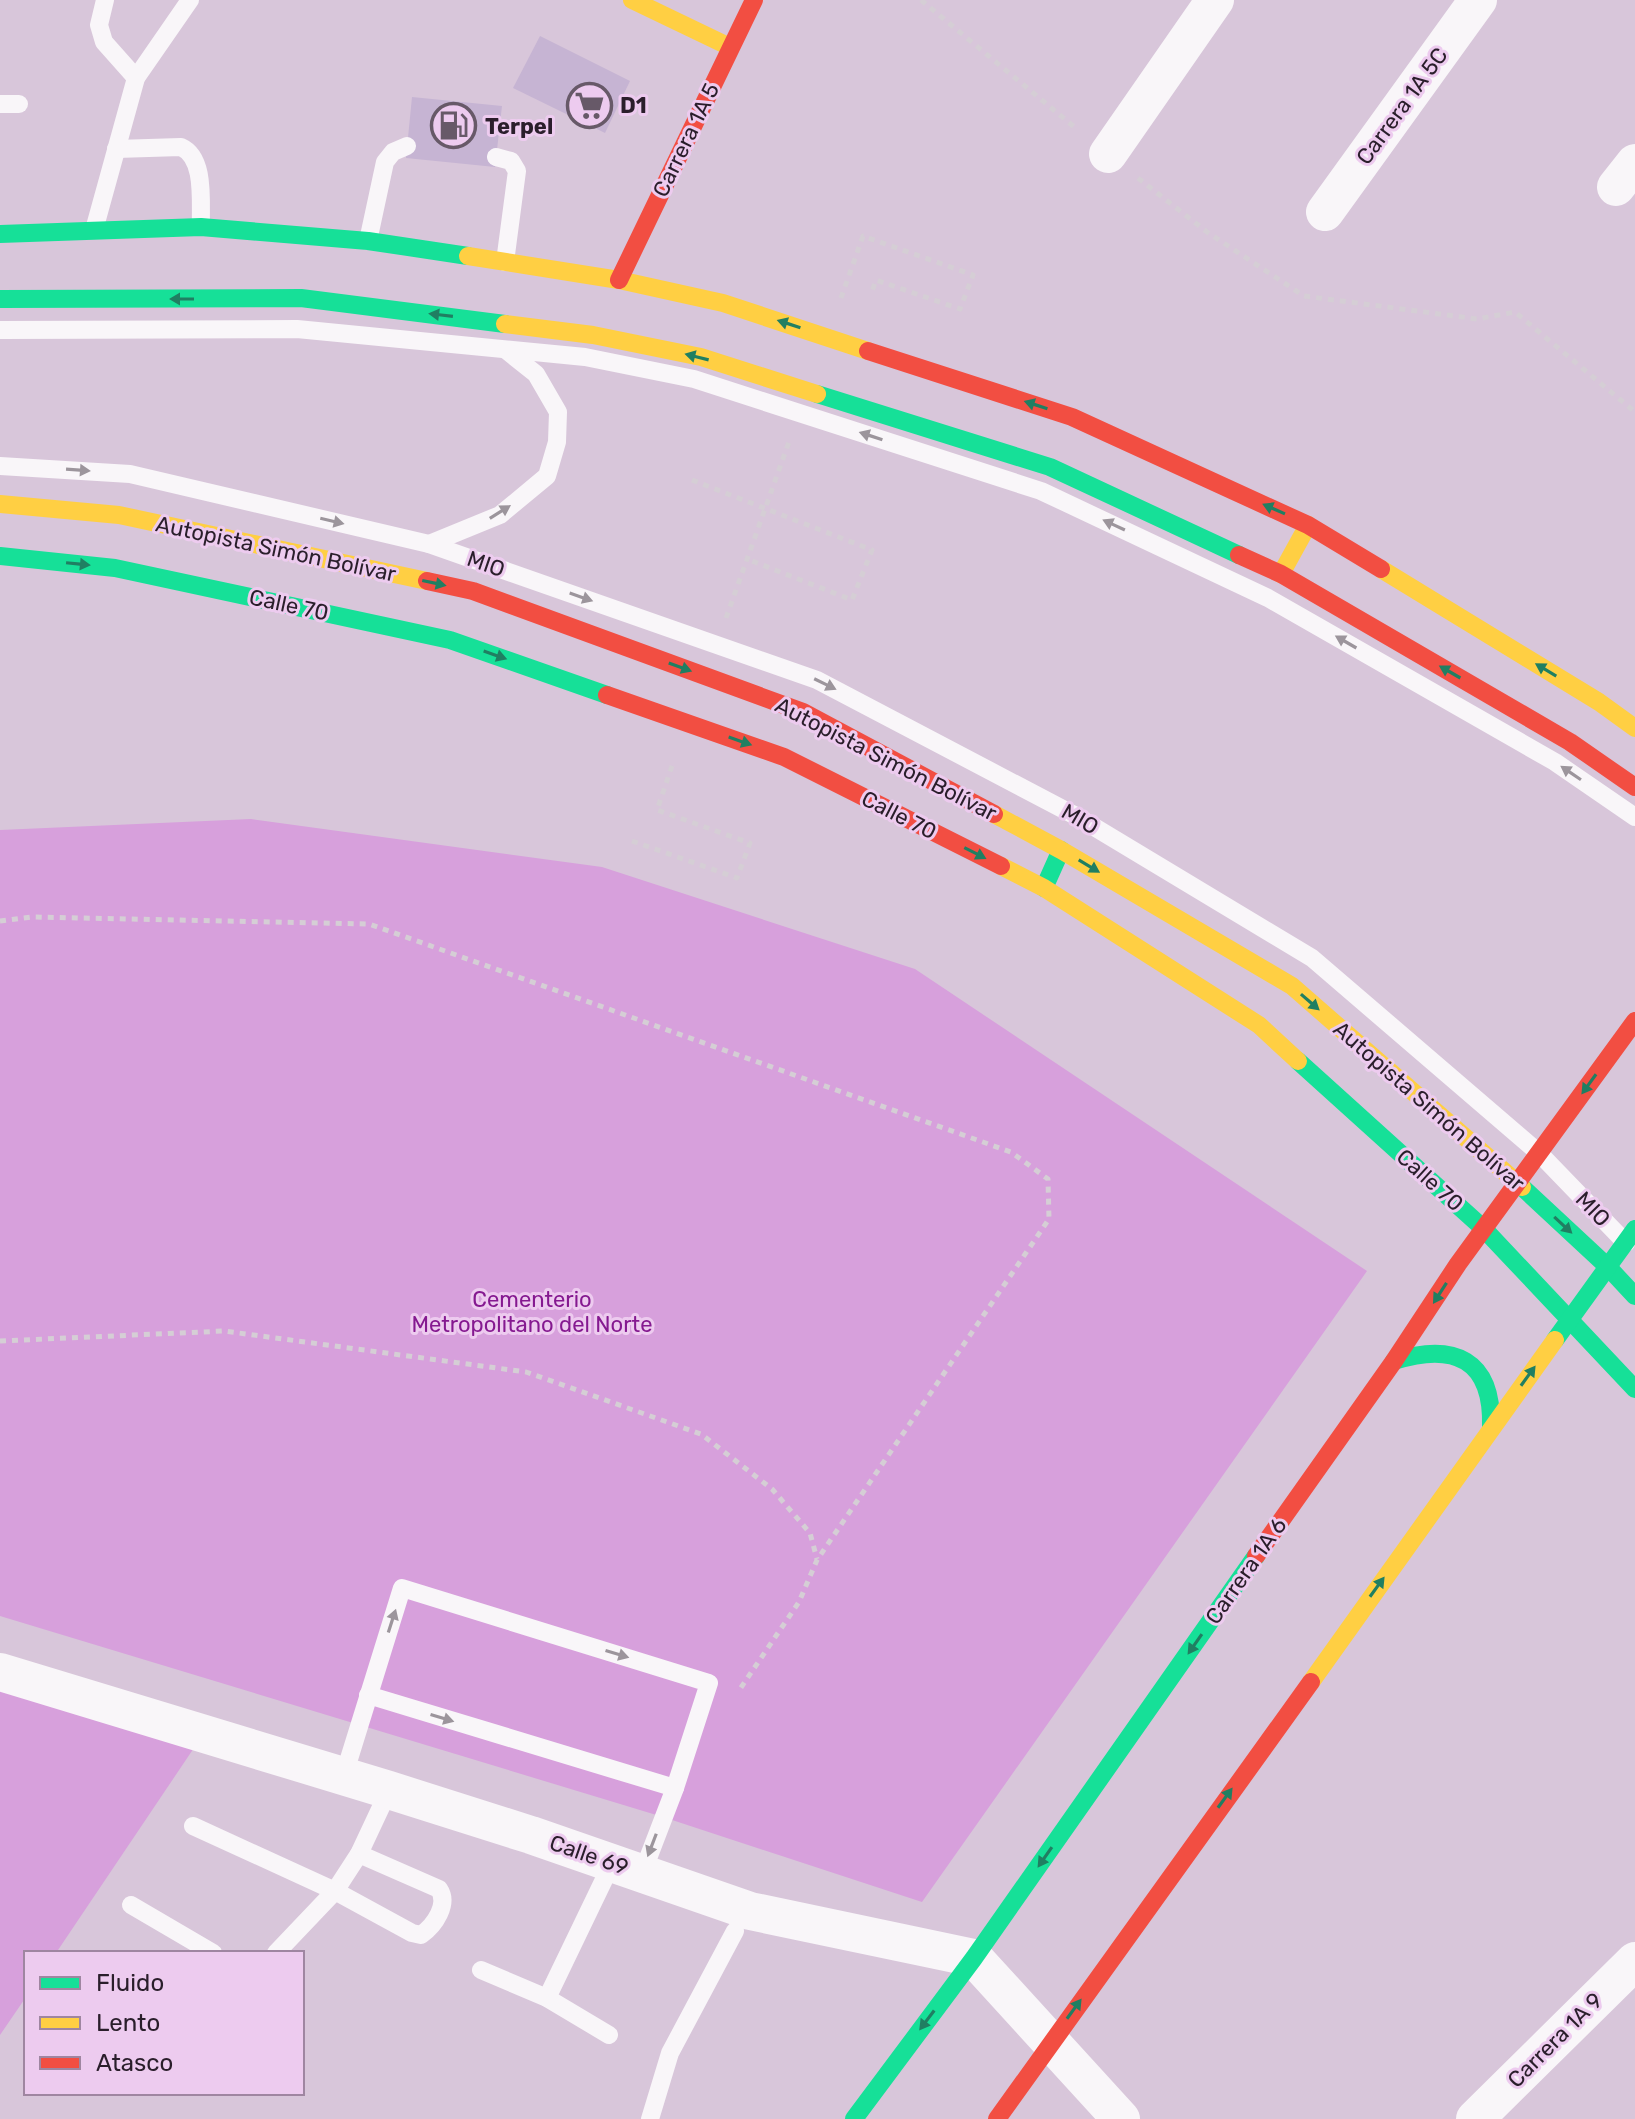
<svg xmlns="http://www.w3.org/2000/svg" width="1635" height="2119" font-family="Rubik,sans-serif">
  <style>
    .green { fill: #d7a0dc }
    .building { fill: #c6b4d3 }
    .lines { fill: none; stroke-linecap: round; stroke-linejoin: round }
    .path { stroke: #d5ced5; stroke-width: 5; stroke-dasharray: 6 6; stroke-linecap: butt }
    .lane { stroke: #f9f6f9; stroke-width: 18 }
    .street { stroke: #f9f6f9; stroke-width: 38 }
    .fast { stroke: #16e098; stroke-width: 18 }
    .slow { stroke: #ffcf43; stroke-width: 18 }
    .jam { stroke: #f24e42; stroke-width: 18 }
    .oneway { fill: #207f62 }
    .oneway2 { fill: #9c959c }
    .labels { text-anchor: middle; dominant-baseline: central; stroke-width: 6; stroke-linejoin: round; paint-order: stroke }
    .poi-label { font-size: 22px; font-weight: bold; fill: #2a1e2b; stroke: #edcbef; text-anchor: start }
    .street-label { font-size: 22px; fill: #2a1e2b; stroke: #edcbef }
    .park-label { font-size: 22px; fill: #851990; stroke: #edcbef }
  </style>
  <rect width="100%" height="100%" fill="#d8c6da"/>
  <!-- green -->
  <g class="green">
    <path d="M 251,819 L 602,867 L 915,969 L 1367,1271 L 922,1902 L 663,1817 L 0,1616 L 0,830 Z"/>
    <path d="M 0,1672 L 204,1733 L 56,1953 L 26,1953 L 26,1997 L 0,2035 Z"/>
  </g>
  <!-- building -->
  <g class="building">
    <path d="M 540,36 L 630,81 L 605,133 L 513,88 Z"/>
    <path d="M 412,97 L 502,106 L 495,167 L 406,158 Z"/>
  </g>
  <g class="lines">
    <!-- path -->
    <g class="path">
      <path d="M 921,0 L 1078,130"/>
      <path d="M 1138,178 L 1207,232 L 1304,296 L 1477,319 L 1515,312 L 1635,412"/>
      <path d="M 841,298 L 863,236 L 973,275 L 960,309 L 876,280 L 871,294"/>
      <path d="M 692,480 L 872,550 L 852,600 L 747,559"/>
      <path d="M 726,618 L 790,439"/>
      <path d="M 632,841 L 737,878 L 750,843 L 657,810 L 673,763"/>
      <path d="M 0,921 L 31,917 L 369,924 L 1011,1152 L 1048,1179 L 1049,1219 L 817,1560 L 799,1602 L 740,1689"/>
      <path d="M 0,1341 L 224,1331 L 526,1372 L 701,1434 L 772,1489 L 810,1533 L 817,1559"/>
    </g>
    <!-- lane -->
    <g class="lane">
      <path d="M 105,0 L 99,25 L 104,42 L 136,78"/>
      <path d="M 0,104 L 19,104"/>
      <path d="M 116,149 L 181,147 C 206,158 200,203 201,227"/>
      <path d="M 496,157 L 511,161 L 517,171 L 505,262"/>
      <path d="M 94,230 L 136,78 L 190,0"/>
      <path d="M 368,241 L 385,162 L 393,152 L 407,146"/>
      <path d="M 0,330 L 297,329 L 585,357 L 694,379 L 1041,491 L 1268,598 L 1555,762 L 1635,817"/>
      <path d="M 0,466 L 130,474 L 429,544 L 817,680 L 1076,816 L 1312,958 L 1539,1153 L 1626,1243"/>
      <path d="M 429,544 L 500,515 L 547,476 L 557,442 L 558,412 L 536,374 L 506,350"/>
      <path d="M 368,1695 L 675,1788"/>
      <path d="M 344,1775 L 402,1588 L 709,1683 L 675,1788 L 642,1874"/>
      <path d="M 193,1826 L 335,1891 L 359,1854 L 389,1790"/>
      <path d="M 131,1905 L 213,1953"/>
      <path d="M 276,1953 L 335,1891 L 412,1933 L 421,1935 C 435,1925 449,1904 439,1889 L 359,1854"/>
      <path d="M 481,1970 L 547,1998 L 609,2035"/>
      <path d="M 547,1998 L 612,1863"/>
      <path d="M 650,2119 L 670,2053 L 735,1931"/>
    </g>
    <!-- street -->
    <g class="street">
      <path d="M 1108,154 L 1215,0"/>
      <path d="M 1616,187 L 1635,163"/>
      <path d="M 1325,212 L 1478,0"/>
      <path d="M 0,1672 L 389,1790 L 531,1835 L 750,1911 L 974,1958 L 1121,2119"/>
      <path d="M 1475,2119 L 1635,1961"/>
    </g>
    <!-- fast -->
    <g class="fast">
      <path d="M 0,234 L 201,227 L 368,241 L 468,256"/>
      <path d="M 0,299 L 301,298 L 505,324"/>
      <path d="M 817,394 L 1050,467 L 1239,555"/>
      <path d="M 0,556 L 115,568 L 450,640 L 607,695"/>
      <path d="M 1044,888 L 1061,850"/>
      <path d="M 1298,1061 L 1484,1229 L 1635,1389"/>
      <path d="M 1522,1187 L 1608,1267 L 1635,1296"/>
      <path d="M 1555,1340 L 1635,1229"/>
      <path d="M 1394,1361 C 1454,1342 1493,1359 1491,1427"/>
      <path d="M 854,2119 L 974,1958 L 1256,1556"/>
    </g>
    <!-- slow -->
    <g class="slow">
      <path d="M 632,0 L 730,47"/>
      <path d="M 468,256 L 619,280 L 723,303 L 868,351"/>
      <path d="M 505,324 L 593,335 L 701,357 L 817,394"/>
      <path d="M 0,504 L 119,515 L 427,581"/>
      <path d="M 1381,569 L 1599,702 L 1635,728"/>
      <path d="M 1281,574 L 1308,525"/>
      <path d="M 994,814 L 1061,850 L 1292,986 L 1522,1187"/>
      <path d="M 1001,866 L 1044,888 L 1259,1025 L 1298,1061"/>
      <path d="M 1311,1682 L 1555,1340"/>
    </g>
    <!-- jam -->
    <g class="jam">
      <path d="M 619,280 L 754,0"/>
      <path d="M 868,351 L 1072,417 L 1308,525 L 1381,569"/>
      <path d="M 1239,555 L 1281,574 L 1570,742 L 1635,787"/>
      <path d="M 427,581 L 473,591 L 803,712 L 994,814"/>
      <path d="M 607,695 L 784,757 L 1001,866"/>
      <path d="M 1256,1556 L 1394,1361 L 1458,1264 L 1635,1021"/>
      <path d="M 997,2119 L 1311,1682"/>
    </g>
  </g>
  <!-- one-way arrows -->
  <defs><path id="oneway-solid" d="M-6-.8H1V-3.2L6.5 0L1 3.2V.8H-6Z" transform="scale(2)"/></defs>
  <g class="oneway">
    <use href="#oneway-solid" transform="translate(182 299) rotate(180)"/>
    <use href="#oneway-solid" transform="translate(441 315) rotate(-173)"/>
    <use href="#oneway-solid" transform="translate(789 324) rotate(-162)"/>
    <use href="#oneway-solid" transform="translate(697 357) rotate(-166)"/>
    <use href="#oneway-solid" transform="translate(1036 405) rotate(-162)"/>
    <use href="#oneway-solid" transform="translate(1274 509) rotate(-156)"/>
    <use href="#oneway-solid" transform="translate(78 564) rotate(6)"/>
    <use href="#oneway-solid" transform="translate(434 583) rotate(12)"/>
    <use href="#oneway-solid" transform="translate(495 655) rotate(19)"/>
    <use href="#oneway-solid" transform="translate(680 667) rotate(20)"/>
    <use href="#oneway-solid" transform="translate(1546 670) rotate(-149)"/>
    <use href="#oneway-solid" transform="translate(1450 672) rotate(-150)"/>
    <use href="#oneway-solid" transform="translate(740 741) rotate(19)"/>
    <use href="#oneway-solid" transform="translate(975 853) rotate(27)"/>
    <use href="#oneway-solid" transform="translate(1089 866) rotate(31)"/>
    <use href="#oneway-solid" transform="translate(1310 1002) rotate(41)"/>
    <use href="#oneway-solid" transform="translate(1589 1084) rotate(126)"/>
    <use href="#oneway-solid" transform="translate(1563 1225) rotate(43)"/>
    <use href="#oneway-solid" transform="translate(1440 1293) rotate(123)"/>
    <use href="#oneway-solid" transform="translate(1528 1376) rotate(-54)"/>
    <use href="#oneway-solid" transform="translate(1377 1587) rotate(-54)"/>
    <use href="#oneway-solid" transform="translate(1195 1644) rotate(125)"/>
    <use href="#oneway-solid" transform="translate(1225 1798) rotate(-54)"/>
    <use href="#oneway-solid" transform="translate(1045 1857) rotate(125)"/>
    <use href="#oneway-solid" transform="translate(1074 2009) rotate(-54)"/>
    <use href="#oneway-solid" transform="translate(927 2020) rotate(127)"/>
  </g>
  <g class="oneway2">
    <use href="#oneway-solid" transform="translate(871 436) rotate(-162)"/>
    <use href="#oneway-solid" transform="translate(78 470) rotate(4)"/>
    <use href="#oneway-solid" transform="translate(500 512) rotate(-32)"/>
    <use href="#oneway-solid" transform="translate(332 521) rotate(13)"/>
    <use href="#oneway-solid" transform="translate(1114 525) rotate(-155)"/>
    <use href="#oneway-solid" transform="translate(581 597) rotate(19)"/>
    <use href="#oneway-solid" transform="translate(1346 642) rotate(-150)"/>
    <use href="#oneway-solid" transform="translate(825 684) rotate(26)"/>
    <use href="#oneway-solid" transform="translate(1571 773) rotate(-146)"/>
    <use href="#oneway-solid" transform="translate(392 1621) rotate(-72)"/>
    <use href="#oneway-solid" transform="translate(617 1654) rotate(17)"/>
    <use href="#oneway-solid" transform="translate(442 1718) rotate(17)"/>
    <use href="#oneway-solid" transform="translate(652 1845) rotate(111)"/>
  </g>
  <!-- icons -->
  <defs>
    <symbol id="supermarket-ring" viewBox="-11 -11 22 22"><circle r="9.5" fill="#edcbef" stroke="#675968" stroke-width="1.5"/><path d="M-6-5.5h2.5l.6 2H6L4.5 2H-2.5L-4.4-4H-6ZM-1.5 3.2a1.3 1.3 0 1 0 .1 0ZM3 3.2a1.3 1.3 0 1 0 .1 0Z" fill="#675968"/></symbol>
    <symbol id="fuel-ring" viewBox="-11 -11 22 22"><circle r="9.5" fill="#edcbef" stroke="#675968" stroke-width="1.5"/><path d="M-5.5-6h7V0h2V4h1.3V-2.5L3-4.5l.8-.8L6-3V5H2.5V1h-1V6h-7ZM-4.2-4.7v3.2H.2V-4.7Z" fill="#675968"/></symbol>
  </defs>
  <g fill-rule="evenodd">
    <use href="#supermarket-ring" x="564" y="80" width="51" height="51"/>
    <use href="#fuel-ring" x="428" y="100" width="51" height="51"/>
  </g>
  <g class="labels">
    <!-- poi labels -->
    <g class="poi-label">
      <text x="620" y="105">D1</text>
      <text x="485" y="126">Terpel</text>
    </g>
    <!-- street labels -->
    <g class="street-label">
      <text transform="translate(1402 106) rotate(-54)">Carrera 1A 5C</text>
      <text transform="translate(686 140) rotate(-64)">Carrera 1A 5</text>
      <text transform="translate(276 549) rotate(12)">Autopista Simón Bolívar</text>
      <text transform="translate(486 564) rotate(19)">MIO</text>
      <text transform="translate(289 605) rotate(12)">Calle 70</text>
      <text transform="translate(886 759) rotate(27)">Autopista Simón Bolívar</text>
      <text transform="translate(899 815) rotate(27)">Calle 70</text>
      <text transform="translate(1080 819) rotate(30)">MIO</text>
      <text transform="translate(1429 1106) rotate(41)">Autopista Simón Bolívar</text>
      <text transform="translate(1430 1180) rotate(42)">Calle 70</text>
      <text transform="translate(1593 1209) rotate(46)">MIO</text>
      <text transform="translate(1246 1571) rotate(-55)">Carrera 1A 6</text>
      <text transform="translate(589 1855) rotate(19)">Calle 69</text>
      <text transform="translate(1555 2040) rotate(-45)">Carrera 1A 9</text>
    </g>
    <!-- park labels -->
    <g class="park-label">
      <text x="532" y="1299">Cementerio<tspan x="532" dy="25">Metropolitano del Norte</tspan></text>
    </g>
  </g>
  <!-- legend -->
  <rect x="24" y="1951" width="280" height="144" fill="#edcbef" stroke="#9f86a1" stroke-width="2"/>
  <rect x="40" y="1977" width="40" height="12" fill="#16e098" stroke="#9f86a1" stroke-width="2"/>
  <text x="96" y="1991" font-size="24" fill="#2a1e2b">Fluido</text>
  <rect x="40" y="2017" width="40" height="12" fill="#ffcf43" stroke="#9f86a1" stroke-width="2"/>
  <text x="96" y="2031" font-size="24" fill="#2a1e2b">Lento</text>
  <rect x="40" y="2057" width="40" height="12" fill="#f24e42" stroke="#9f86a1" stroke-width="2"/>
  <text x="96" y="2071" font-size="24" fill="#2a1e2b">Atasco</text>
</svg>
